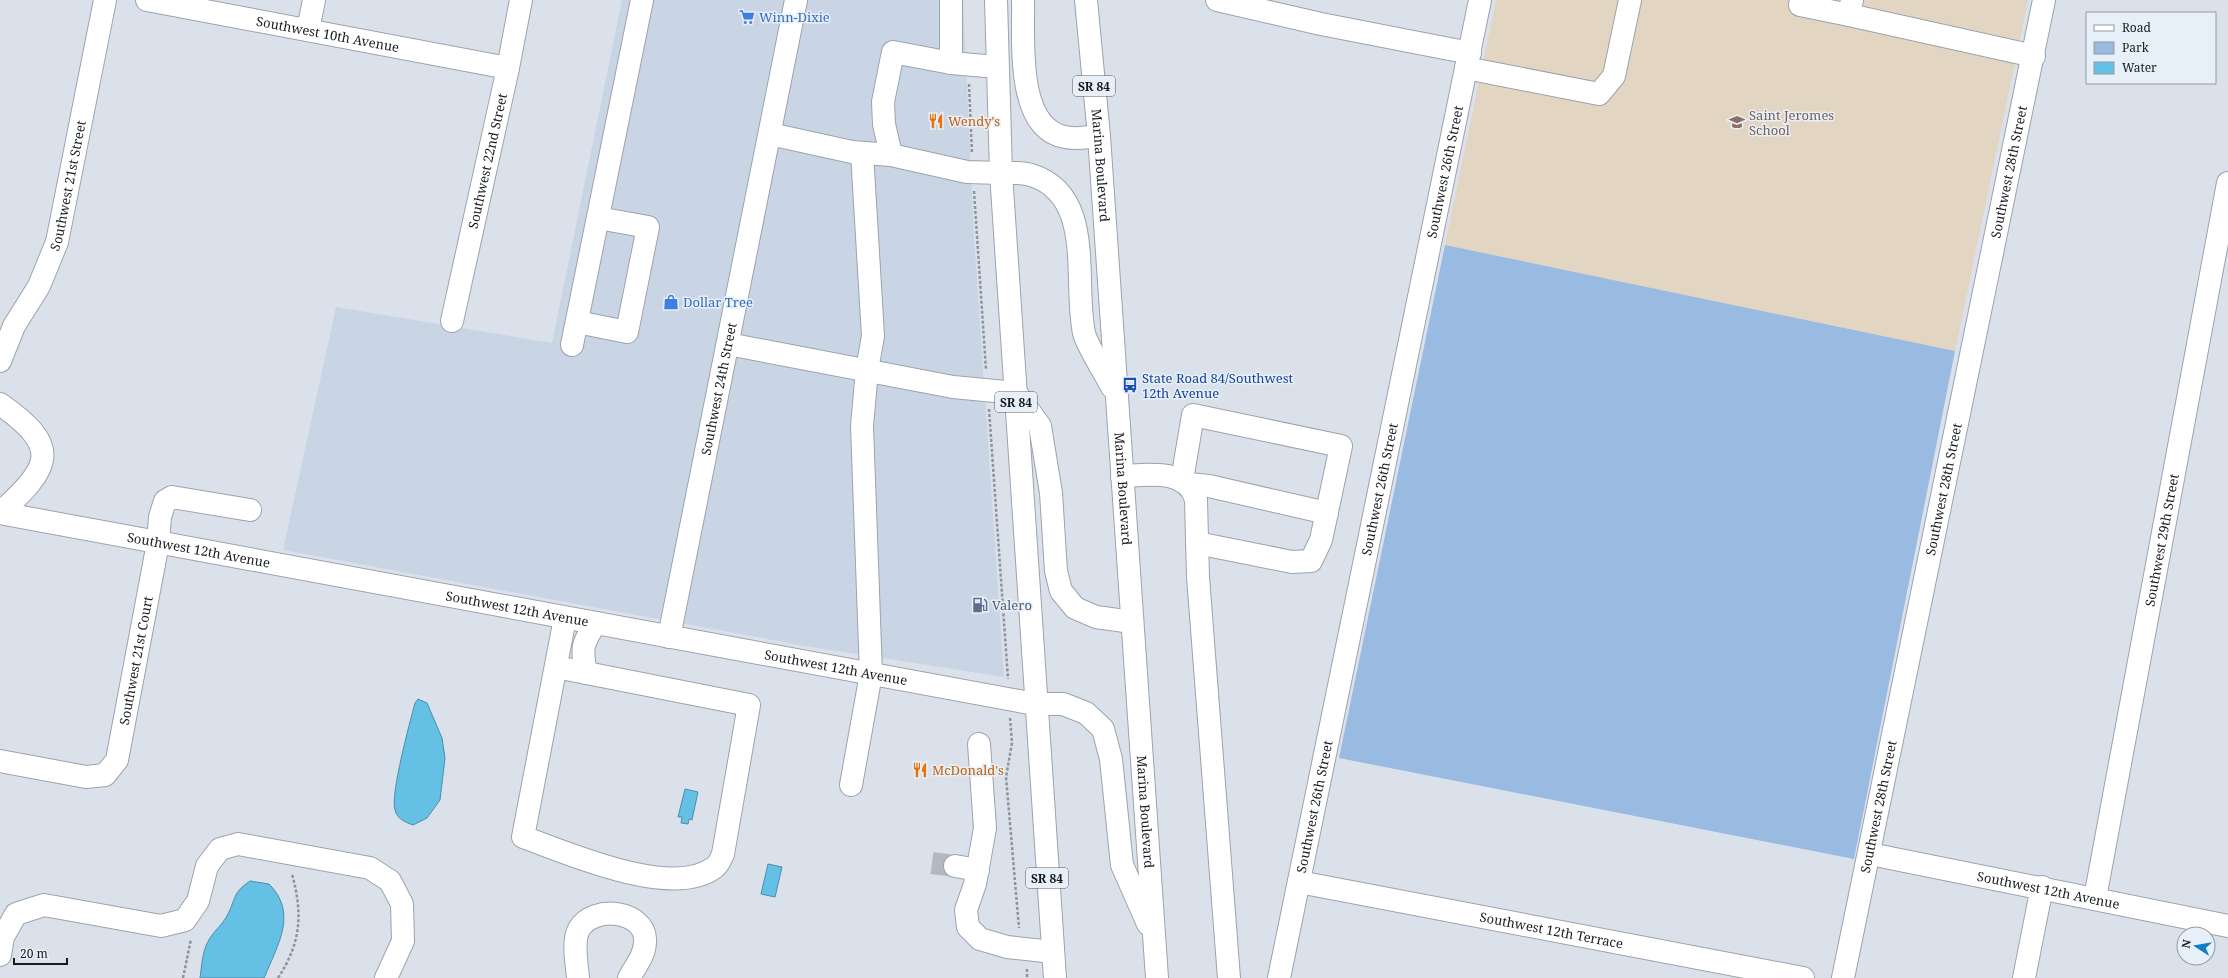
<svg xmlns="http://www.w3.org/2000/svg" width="2228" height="978" font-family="'Noto Serif',serif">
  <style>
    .built { fill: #c9d5e5 }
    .education { fill: #e2d5c1 }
    .green { fill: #99bae1 }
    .water { fill: #64c0e4; stroke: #4d8ea9 }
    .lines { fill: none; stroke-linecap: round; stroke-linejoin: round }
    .minor-tunnel { stroke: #b3b9c2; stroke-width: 22; stroke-dasharray: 22 11; stroke-linecap: butt }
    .minor-casing { stroke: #9ca3ac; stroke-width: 24 }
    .major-casing { stroke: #9ca3ac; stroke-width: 24 }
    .path { stroke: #8d939a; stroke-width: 2.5; stroke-dasharray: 3 2; stroke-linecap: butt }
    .minor { stroke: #fff; stroke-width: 22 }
    .major { stroke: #fff; stroke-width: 22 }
    .labels { text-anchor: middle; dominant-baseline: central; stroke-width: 3; stroke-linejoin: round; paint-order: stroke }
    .shield { fill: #e7eff8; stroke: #565b5f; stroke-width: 1 }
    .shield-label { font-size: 12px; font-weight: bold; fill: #181b1e }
    .shop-label { font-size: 13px; fill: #366cbe; stroke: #e7eff8; text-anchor: start }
    .street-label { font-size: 13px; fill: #181b1e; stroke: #e7eff8 }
    .education-label { font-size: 13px; fill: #785e54; stroke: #e7eff8; text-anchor: start }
    .food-label { font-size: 13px; fill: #c56008; stroke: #e7eff8; text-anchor: start }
    .transit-label { font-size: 13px; fill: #164399; stroke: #e7eff8; text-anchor: start }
    .service-label { font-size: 13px; fill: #4e5e75; stroke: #e7eff8; text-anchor: start }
  </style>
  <rect width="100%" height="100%" fill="#dae1eb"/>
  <!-- built -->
  <path class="built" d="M 622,0 L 963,0 L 974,236 L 1004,677 L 805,646 L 283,550 L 336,307 L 552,343 Z"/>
  <!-- education -->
  <path class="education" d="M 1496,0 L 2028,0 L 1955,351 L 1445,245 Z"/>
  <!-- green -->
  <path class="green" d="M 1445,245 L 1955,351 L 1854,859 L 1339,758 Z"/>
  <!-- water -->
  <g class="water">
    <path d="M 418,699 L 427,703 L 442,738 L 445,758 L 440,800 L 427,818 L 413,825 C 405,822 397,819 395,810 C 390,795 410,722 415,703 Z"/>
    <path d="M 685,789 L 698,792 L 692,820 L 689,819 L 688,824 L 681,823 L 682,817 L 678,817 Z"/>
    <path d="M 768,864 L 782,867 L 775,897 L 761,894 Z"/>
    <path d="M 250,881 L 269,884 C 298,913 278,944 265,976 L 264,978 L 200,978 C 202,965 202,950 210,938 C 215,930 222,925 227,916 C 236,899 232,893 250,881 Z"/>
  </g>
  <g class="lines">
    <!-- minor-tunnel -->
    <path class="minor-tunnel" d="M 932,863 L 955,866"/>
    <defs>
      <g id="minor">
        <path id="s1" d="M 147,0 L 508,68"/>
        <path d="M 951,0 L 951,63"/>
        <path d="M 1217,0 L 1321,24 L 1470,53"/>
        <path d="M 1801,0 L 1800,5 L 1849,15"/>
        <path d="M 1852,0 L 1849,15 L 2034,56"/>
        <path d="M 308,30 L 314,0"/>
        <path d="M 1466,68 L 1599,94 L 1614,76 L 1630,0"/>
        <path d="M 770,134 L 852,152 L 891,155 L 967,172 L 1001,173"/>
        <path d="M 891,155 L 884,124 L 883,102 L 893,52 L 951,63 L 997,67"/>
        <path id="s2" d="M 452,321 L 508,68 L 521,0"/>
        <path d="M 577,322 L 627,332 L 648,227 L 598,218"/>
        <path d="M 728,344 L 953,387 L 1016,393"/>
        <path d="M 572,345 L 642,0"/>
        <path id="s3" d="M 0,361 L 14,326 L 39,286 L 57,242 L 105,0"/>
        <path d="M 0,404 C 62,447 51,467 0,513"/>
        <path d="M 1122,476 C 1148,475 1188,468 1196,500 L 1198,577 L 1229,978"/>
        <path d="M 1182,480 L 1193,415 L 1341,446 L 1321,540 L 1311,561 L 1292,562 L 1197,543"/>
        <path d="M 1188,484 L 1209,486 L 1327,513"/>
        <path id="s4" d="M 0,513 L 1035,704"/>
        <path id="s5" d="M 669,637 L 796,0"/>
        <path d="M 556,667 L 749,705 L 723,854 C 721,858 719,864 715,867 C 673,900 568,853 523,837 L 565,618"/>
        <path d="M 586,673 C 581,649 582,643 596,623"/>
        <path d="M 979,744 L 985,828 L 975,884 L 966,910 L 968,927 L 980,939 L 1007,947 L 1053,952"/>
        <path id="s6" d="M 0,761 L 86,777 L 105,775 L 117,760 L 158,543 L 160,517 L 165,501 L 172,497 L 250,510"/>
        <path d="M 851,785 L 871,674 L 862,426 L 867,370 L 873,336 L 862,153"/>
        <path id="s7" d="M 1870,854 L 2228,926"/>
        <path d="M 955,866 L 978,870"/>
        <path id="s8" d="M 1299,882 L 1803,978"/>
        <path id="s9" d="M 2095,898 L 2228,183"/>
        <path d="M 0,955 L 3,937 L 16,914 L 44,905 L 161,926 L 185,920 L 198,901 L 207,866 L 220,849 L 238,844 L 370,868 L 390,881 L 402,904 L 403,941 L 386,978"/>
        <path d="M 578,978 C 577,964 572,942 579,929 C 594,904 644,911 645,939 C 646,954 636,965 629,978"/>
        <path id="s10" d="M 1279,978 L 1480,0"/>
        <path id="s11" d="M 1843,978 L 2044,0"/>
        <path d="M 2024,978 L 2042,887"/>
      </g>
      <g id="major">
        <path d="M 996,0 L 1001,173 L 1055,978"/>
        <path d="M 1023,0 C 1024,38 1015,128 1065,137 C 1076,140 1088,137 1099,136"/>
        <path id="s12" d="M 1086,0 L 1099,136 L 1157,978"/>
        <path d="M 1001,173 C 1010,173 1022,172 1031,175 C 1096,195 1073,281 1084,333 C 1087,346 1105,373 1112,387"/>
        <path d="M 1016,393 L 1040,426 L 1051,493 L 1056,571 L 1061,591 L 1075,608 L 1096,617 L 1132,622"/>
        <path d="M 1035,704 L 1063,704 L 1086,713 L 1103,729 L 1111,759 L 1122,865 L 1148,924"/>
      </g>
    </defs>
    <!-- minor casing -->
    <use href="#minor" class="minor-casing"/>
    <!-- major casing -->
    <use href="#major" class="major-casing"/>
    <!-- path -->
    <g class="path">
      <path d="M 969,84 L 972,153"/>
      <path d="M 974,191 L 986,370"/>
      <path d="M 989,409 L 1008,679"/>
      <path d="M 1010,718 L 1012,743 L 1006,777 L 1019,928"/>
      <path d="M 1027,969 L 1027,978"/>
      <path d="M 183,978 L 191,939"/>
      <path d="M 278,978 C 301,943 303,914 292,874"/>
    </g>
    <!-- minor -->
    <use href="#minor" class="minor"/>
    <!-- major -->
    <use href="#major" class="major"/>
  </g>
  <!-- icons -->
  <defs>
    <symbol id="supermarket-bare" viewBox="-9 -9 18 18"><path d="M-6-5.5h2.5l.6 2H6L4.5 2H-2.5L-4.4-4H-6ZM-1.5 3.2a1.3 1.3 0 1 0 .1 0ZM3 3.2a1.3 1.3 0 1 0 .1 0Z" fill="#3f7fe0" stroke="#e7eff8" stroke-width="2.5" paint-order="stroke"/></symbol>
    <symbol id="restaurant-bare" viewBox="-9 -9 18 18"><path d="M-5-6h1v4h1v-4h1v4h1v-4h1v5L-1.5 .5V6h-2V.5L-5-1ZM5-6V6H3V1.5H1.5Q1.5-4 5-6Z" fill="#e8710a" stroke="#e7eff8" stroke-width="2.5" paint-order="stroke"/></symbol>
    <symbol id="school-bare" viewBox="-9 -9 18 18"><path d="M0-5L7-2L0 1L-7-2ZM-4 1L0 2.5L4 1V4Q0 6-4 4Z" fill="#8d6e63" stroke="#e7eff8" stroke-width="2.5" paint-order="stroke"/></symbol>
    <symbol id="shop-bare" viewBox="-9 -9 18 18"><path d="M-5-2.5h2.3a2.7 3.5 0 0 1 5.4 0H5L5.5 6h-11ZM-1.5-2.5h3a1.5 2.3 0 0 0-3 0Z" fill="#3f7fe0" stroke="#e7eff8" stroke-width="2.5" paint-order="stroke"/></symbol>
    <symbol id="bus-bare" viewBox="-9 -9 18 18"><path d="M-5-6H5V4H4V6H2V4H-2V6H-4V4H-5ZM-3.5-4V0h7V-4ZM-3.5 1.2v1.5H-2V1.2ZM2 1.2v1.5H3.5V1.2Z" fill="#1a4fb4" stroke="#e7eff8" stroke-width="2.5" paint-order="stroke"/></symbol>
    <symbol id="fuel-bare" viewBox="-9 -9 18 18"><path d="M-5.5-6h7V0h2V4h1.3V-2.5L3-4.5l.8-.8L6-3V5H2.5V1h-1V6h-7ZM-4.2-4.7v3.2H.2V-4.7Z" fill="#5c6f8a" stroke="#e7eff8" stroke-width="2.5" paint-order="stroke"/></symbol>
  </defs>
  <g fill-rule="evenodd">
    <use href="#supermarket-bare" x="736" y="6" width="22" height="22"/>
    <use href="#restaurant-bare" x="925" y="110" width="22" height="22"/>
    <use href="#school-bare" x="1726" y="111" width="22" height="22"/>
    <use href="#shop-bare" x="660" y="291" width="22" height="22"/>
    <use href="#bus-bare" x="1119" y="374" width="22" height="22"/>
    <use href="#fuel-bare" x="969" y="594" width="22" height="22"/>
    <use href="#restaurant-bare" x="909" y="759" width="22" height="22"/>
  </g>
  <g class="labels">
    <!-- shield labels -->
    <g class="shield">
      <rect x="1073" y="76" width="42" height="20" rx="3"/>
      <rect x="995" y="392" width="42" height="20" rx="3"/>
      <rect x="1026" y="868" width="42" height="20" rx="3"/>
    </g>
    <g class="shield-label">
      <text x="1094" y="86">SR 84</text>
      <text x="1016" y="402">SR 84</text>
      <text x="1047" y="878">SR 84</text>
    </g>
    <!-- shop labels -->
    <g class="shop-label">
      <text x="759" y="17">Winn-Dixie</text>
      <text x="683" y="302">Dollar Tree</text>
    </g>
    <!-- street labels -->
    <g class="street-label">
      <text stroke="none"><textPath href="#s1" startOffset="184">Southwest 10th Avenue</textPath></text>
      <text stroke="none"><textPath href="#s2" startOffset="164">Southwest 22nd Street</textPath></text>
      <text stroke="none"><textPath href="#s12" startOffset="166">Marina Boulevard</textPath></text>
      <text stroke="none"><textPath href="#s10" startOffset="823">Southwest 26th Street</textPath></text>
      <text stroke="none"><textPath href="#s11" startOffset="823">Southwest 28th Street</textPath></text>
      <text stroke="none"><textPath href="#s3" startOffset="190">Southwest 21st Street</textPath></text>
      <text stroke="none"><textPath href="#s5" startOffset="253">Southwest 24th Street</textPath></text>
      <text stroke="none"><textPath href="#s12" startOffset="490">Marina Boulevard</textPath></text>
      <text stroke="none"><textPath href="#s10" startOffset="499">Southwest 26th Street</textPath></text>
      <text stroke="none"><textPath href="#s11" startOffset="499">Southwest 28th Street</textPath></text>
      <text stroke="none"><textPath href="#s9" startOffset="364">Southwest 29th Street</textPath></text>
      <text stroke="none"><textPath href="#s4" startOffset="202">Southwest 12th Avenue</textPath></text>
      <text stroke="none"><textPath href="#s4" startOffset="526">Southwest 12th Avenue</textPath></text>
      <text stroke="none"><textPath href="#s6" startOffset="227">Southwest 21st Court</textPath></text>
      <text stroke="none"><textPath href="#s4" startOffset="850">Southwest 12th Avenue</textPath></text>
      <text stroke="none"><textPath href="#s10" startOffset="175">Southwest 26th Street</textPath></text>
      <text stroke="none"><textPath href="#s11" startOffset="175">Southwest 28th Street</textPath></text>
      <text stroke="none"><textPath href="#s12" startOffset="814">Marina Boulevard</textPath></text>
      <text stroke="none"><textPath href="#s7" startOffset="182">Southwest 12th Avenue</textPath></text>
      <text stroke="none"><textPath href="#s8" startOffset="257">Southwest 12th Terrace</textPath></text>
    </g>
    <!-- education labels -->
    <g class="education-label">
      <text x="1749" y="115">Saint Jeromes<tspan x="1749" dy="15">School</tspan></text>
    </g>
    <!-- food labels -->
    <g class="food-label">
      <text x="948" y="121">Wendy's</text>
      <text x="932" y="770">McDonald's</text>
    </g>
    <!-- transit labels -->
    <g class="transit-label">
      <text x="1142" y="378">State Road 84/Southwest<tspan x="1142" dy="15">12th Avenue</tspan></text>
    </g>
    <!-- service labels -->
    <g class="service-label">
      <text x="992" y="605">Valero</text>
    </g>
  </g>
  <!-- legend -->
  <rect x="2086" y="12" width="130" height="72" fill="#e7eff8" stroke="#949aa1"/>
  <rect x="2094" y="25" width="20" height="6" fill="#ffffff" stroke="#949aa1"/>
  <text x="2122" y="32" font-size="12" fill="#181b1e">Road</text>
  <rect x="2094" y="42" width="20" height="12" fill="#99bae1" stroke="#949aa1"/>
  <text x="2122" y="52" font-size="12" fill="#181b1e">Park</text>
  <rect x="2094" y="62" width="20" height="12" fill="#64c0e4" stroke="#949aa1"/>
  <text x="2122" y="72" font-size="12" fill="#181b1e">Water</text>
  <!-- north arrow -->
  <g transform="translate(2196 946) rotate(282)"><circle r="19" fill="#e7eff8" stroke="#949aa1"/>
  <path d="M0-3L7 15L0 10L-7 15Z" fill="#127dc7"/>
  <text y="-6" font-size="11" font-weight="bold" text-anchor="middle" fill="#181b1e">N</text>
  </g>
  <!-- scale -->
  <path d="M14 958v6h53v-6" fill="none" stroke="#181b1e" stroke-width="2"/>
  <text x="20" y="958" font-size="12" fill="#181b1e" stroke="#e7eff8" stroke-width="3" paint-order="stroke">20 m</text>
</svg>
